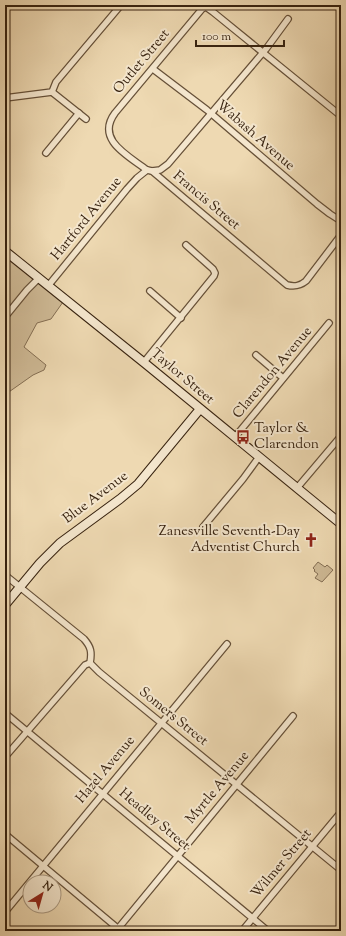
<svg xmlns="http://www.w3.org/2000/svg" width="346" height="936" font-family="'Sorts Mill Goudy',serif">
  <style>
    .green { fill: #cfba96; stroke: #846e53 }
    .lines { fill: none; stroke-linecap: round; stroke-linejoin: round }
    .street-casing { stroke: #665038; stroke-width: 8 }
    .secondary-casing { stroke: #382310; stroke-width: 10 }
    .street { stroke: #f4e6cd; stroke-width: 5.5 }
    .secondary { stroke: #f4e6cd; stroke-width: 8 }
    .labels { text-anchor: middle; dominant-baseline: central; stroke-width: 4; stroke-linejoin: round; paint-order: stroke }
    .street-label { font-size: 14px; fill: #382310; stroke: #f4e6cd }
    .poi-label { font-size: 14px; fill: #382310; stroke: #f4e6cd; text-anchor: start }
  </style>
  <rect width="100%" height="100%" fill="#eed9b2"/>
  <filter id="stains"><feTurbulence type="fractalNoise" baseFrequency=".005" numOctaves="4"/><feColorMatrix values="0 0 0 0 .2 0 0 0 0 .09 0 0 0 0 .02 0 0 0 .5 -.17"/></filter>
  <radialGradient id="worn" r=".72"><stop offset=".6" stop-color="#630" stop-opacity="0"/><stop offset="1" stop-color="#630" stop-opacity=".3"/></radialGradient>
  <!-- green -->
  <g class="green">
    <path d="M 11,260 L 63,302 L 51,319 L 37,323 L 24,347 L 46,365 L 44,370 L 33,375 L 6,394 L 5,393 L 5,263 Z"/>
    <path d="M 318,562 L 325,567 L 327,565 L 333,570 L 322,582 L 315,578 L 318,574 L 314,571 L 315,570 L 313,568 Z"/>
  </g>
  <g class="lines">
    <defs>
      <g id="street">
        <path d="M 153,69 L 207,110 L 317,204 L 330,214 L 341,221"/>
        <path d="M 52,92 L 86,119"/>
        <path d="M 5,98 L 52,92 L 56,82 L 121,5"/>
        <path d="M 341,116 L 213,12 L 206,7 L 202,9 L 115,113 C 95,140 129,156 147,170 L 152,171 L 287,285 C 295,287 300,286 306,281 L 341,235"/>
        <path d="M 46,153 L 79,113"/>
        <path d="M 152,171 L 160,170 L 168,164 L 266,49 L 288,19"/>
        <path d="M 48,286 L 127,189 L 137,178 L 147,170"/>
        <path d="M 150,291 L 181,318"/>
        <path d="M 5,317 L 27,290 L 39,278"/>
        <path d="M 256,355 L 283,378"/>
        <path d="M 144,362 L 214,276 L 215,273 L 213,269 L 186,245"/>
        <path d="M 235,437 L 329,323"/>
        <path d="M 297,488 L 341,436"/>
        <path d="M 203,527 L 243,479 L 259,457"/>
        <path d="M 5,575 L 84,639 C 91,647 92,652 90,663 L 99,672 L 341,870"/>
        <path d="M 5,713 L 268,931"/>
        <path d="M 5,757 L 85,665 L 90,663"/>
        <path d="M 5,834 L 121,931"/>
        <path d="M 5,912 L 227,644"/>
        <path d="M 116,931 L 293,716"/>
        <path d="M 242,931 L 341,812"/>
      </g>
      <g id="secondary">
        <path d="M 5,251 L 147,365 L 341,524"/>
        <path d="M 5,605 L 40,563 L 60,543 L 120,499 L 138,484 L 200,409"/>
      </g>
    </defs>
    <!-- street casing -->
    <use href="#street" class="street-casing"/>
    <!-- secondary casing -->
    <use href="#secondary" class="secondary-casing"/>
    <!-- street -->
    <use href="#street" class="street"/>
    <!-- secondary -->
    <use href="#secondary" class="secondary"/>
  </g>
  <!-- icons -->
  <defs>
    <symbol id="bus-bare" viewBox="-9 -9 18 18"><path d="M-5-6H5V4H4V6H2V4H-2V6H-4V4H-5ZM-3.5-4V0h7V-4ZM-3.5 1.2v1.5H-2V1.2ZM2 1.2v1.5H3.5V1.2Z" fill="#8f2418" stroke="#f4e6cd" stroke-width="2.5" paint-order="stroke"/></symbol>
    <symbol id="church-bare" viewBox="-9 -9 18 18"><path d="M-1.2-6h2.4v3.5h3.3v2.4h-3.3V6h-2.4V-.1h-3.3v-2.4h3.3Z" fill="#8f2418" stroke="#f4e6cd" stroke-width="2.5" paint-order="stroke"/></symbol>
  </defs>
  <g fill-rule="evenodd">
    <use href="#bus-bare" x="233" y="427" width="20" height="20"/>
    <use href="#church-bare" x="301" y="530" width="20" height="20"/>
  </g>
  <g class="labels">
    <!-- street labels -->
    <g class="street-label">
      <text transform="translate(142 62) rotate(-50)">Outlet Street</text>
      <text transform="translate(255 136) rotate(41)">Wabash Avenue</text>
      <text transform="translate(206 201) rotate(40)">Francis Street</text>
      <text transform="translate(87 219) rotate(-51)">Hartford Avenue</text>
      <text transform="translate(273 373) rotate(-50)">Clarendon Avenue</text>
      <text transform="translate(182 377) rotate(40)">Taylor Street</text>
      <text transform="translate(96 498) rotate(-37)">Blue Avenue</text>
      <text transform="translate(173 717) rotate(39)">Somers Street</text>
      <text transform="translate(106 770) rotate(-50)">Hazel Avenue</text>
      <text transform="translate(218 788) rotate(-50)">Myrtle Avenue</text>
      <text transform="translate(154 820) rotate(40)">Headley Street</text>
      <text transform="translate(282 864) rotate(-50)">Wilmer Street</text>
    </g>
    <!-- poi labels -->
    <g class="poi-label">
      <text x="254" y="429">Taylor &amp;<tspan x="254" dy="16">Clarendon</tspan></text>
      <text x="300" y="532" text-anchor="end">Zanesville Seventh-Day<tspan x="300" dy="16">Adventist Church</tspan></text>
    </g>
  </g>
  <!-- margin -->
  <rect width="346" height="936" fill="none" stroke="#eed9b2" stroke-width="20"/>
  <rect x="6" y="6" width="334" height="924" fill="none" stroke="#382310" stroke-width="2"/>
  <rect x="10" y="10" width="326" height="916" fill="none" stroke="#382310"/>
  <!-- north arrow -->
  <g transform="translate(42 894) rotate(37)"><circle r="19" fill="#f4e6cd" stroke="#a99881"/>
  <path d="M0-3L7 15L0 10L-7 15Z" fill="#8f2418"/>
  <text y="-6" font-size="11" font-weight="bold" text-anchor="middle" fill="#382310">N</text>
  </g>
  <!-- scale -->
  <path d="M196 40v6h88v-6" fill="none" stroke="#382310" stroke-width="2"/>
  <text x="202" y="40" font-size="12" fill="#382310" stroke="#f4e6cd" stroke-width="3" paint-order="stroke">100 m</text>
  <rect width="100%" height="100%" filter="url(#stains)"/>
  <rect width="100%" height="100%" fill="url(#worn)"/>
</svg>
